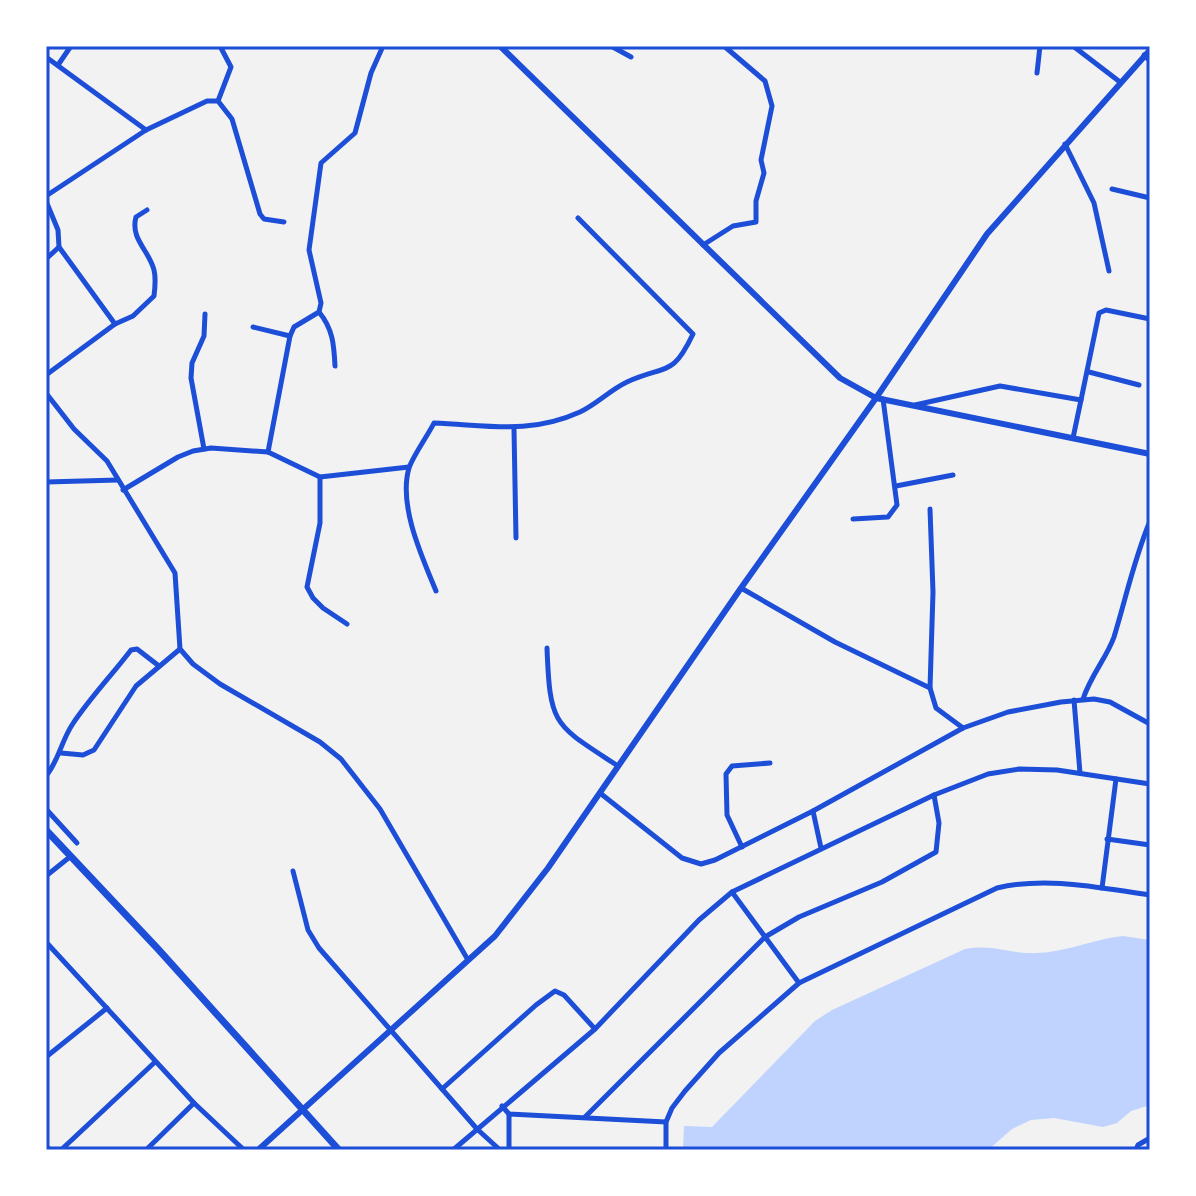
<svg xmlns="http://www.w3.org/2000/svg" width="1196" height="1196" font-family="Helvetica,sans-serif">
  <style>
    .water { fill: #bfd3fe }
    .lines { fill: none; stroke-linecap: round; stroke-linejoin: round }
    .minor { stroke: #1d4ed8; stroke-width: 5 }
    .tertiary { stroke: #1d4ed8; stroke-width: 6 }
    .secondary { stroke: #1d4ed8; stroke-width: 7 }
    .neatline { fill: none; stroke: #1d4ed8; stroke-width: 3 }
  </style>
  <rect width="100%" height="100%" fill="#f2f2f2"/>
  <!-- water -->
  <path class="water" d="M 1123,936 L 1150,940 L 1150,1105 L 1131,1111 L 1117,1123 L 1103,1127 L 1054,1118 L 1031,1120 L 1012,1129 L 988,1150 L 683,1150 L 684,1126 L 712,1127 L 815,1021 L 832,1010 L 965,949 C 994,944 1009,954 1035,953 C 1064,953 1093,939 1123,936 Z"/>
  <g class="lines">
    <!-- minor -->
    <g class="minor">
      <path d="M 611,46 L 631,57"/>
      <path d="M 1073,46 L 1120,82"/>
      <path d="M 1144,55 L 1150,61"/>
      <path d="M 46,57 L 146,130"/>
      <path d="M 58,65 L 71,46"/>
      <path d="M 1037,73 L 1040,46"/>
      <path d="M 218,101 L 231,67 L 220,46"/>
      <path d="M 1065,144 L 1094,203 L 1109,271"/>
      <path d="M 1112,189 L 1150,198"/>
      <path d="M 46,196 L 146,130 L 207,101 L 218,101 L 232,119 L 260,214 L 264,219 L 284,222"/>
      <path d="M 46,201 L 58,230 L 59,247 L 115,324 L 46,375"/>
      <path d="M 703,245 L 733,226 L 756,222 L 756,201 L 764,173 L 761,160 L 772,106 L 765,81 L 724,46"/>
      <path d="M 46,259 L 59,247"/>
      <path d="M 319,312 C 333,329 334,345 335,366"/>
      <path d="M 115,324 L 133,316 L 154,296 C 155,288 156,278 154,270 C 149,250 130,239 136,217 L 147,210"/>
      <path d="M 253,327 L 290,336"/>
      <path d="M 1089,372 L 1139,385"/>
      <path d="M 46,393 L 74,429 L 107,461 L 175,573 L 180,649 L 193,664 L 220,684 L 320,742 L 341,759 L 380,809 L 468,960"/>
      <path d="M 915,405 L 1000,386 L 1081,400 L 1099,313 L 1106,310 L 1150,319"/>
      <path d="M 514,429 L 516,538"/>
      <path d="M 1073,438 L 1081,400"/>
      <path d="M 204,449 L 191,378 L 192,363 L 204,336 L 205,314"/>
      <path d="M 268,452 L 290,336 L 294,327 L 319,312 L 321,303 L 309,250 L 321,163 L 355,133 L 371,73 L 383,46"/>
      <path d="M 320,477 L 320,523 L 307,587 L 313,598 L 323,608 L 347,624"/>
      <path d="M 46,482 L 118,480"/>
      <path d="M 896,486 L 953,475"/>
      <path d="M 123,490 L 178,457 L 193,451 L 211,448 L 268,452 L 320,477 L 409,467"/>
      <path d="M 930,509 L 933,592 L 930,688"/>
      <path d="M 853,519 L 888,517 L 897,505 L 883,399"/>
      <path d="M 741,588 L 835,642 L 930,688 L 936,708 L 963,728"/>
      <path d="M 436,591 C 422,557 398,505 409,468 C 413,456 428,435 434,423 C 488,425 529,435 580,412 C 597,404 610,390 627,382 C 667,364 672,378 693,334 L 578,218"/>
      <path d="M 547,648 C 550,727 554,724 618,766"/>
      <path d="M 1083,699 C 1091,675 1107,657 1114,637 C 1126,598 1134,559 1150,521"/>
      <path d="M 1074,700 L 1080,773"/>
      <path d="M 61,753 L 83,755 L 94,750 L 136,686 L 180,649"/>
      <path d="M 46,776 C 59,760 61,742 72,725 C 89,699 112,675 131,650 L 137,649 L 159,666"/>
      <path d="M 600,793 L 682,858 L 701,864 L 715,860 L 813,811 L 963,728 L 1008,712 L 1061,702 L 1094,699 L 1110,702 L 1150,724"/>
      <path d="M 46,809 L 77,843"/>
      <path d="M 813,811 L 821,848"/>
      <path d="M 1107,839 L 1150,845"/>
      <path d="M 742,847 L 727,815 L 726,774 L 732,766 L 770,763"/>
      <path d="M 293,871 L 308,930 L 319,948 L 477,1129 L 500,1150"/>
      <path d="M 46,876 L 71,856"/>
      <path d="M 1102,888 L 1116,779"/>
      <path d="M 732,892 L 799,983"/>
      <path d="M 46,942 L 194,1103 L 244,1150"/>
      <path d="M 46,1057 L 107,1008"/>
      <path d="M 442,1089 L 536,1005 L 555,991 L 564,995 L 595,1029"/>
      <path d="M 502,1106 L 509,1114 L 666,1122"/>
      <path d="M 509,1114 L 509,1150"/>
      <path d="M 585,1117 L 765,937 L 799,917 L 882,882 L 936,852 L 939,823 L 934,795"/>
      <path d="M 46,1146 L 50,1150"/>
      <path d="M 61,1150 L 155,1062"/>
      <path d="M 146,1150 L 194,1103"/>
      <path d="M 453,1150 L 595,1029 L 699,920 L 732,892 L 934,795 L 988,774 L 1019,769 L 1057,770 L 1150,784"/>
      <path d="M 666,1150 L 666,1122 L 672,1108 L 685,1091 L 719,1053 L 799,983 L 997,888 C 1047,876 1100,888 1150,895"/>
      <path d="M 1136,1150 L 1138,1145 L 1150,1138"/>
    </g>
    <!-- tertiary -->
    <g class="tertiary">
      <path d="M 500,46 L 840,378 L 876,398 L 1150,454"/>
      <path d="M 258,1150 L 495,936 L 548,868 L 741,588 L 876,398 L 987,234 L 1150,50"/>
    </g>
    <!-- secondary -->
    <path class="secondary" d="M 46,830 L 158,949 L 339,1150"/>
  </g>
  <!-- border -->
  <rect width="1196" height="1196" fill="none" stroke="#ffffff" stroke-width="96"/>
  <rect x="48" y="48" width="1100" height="1100" class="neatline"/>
</svg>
